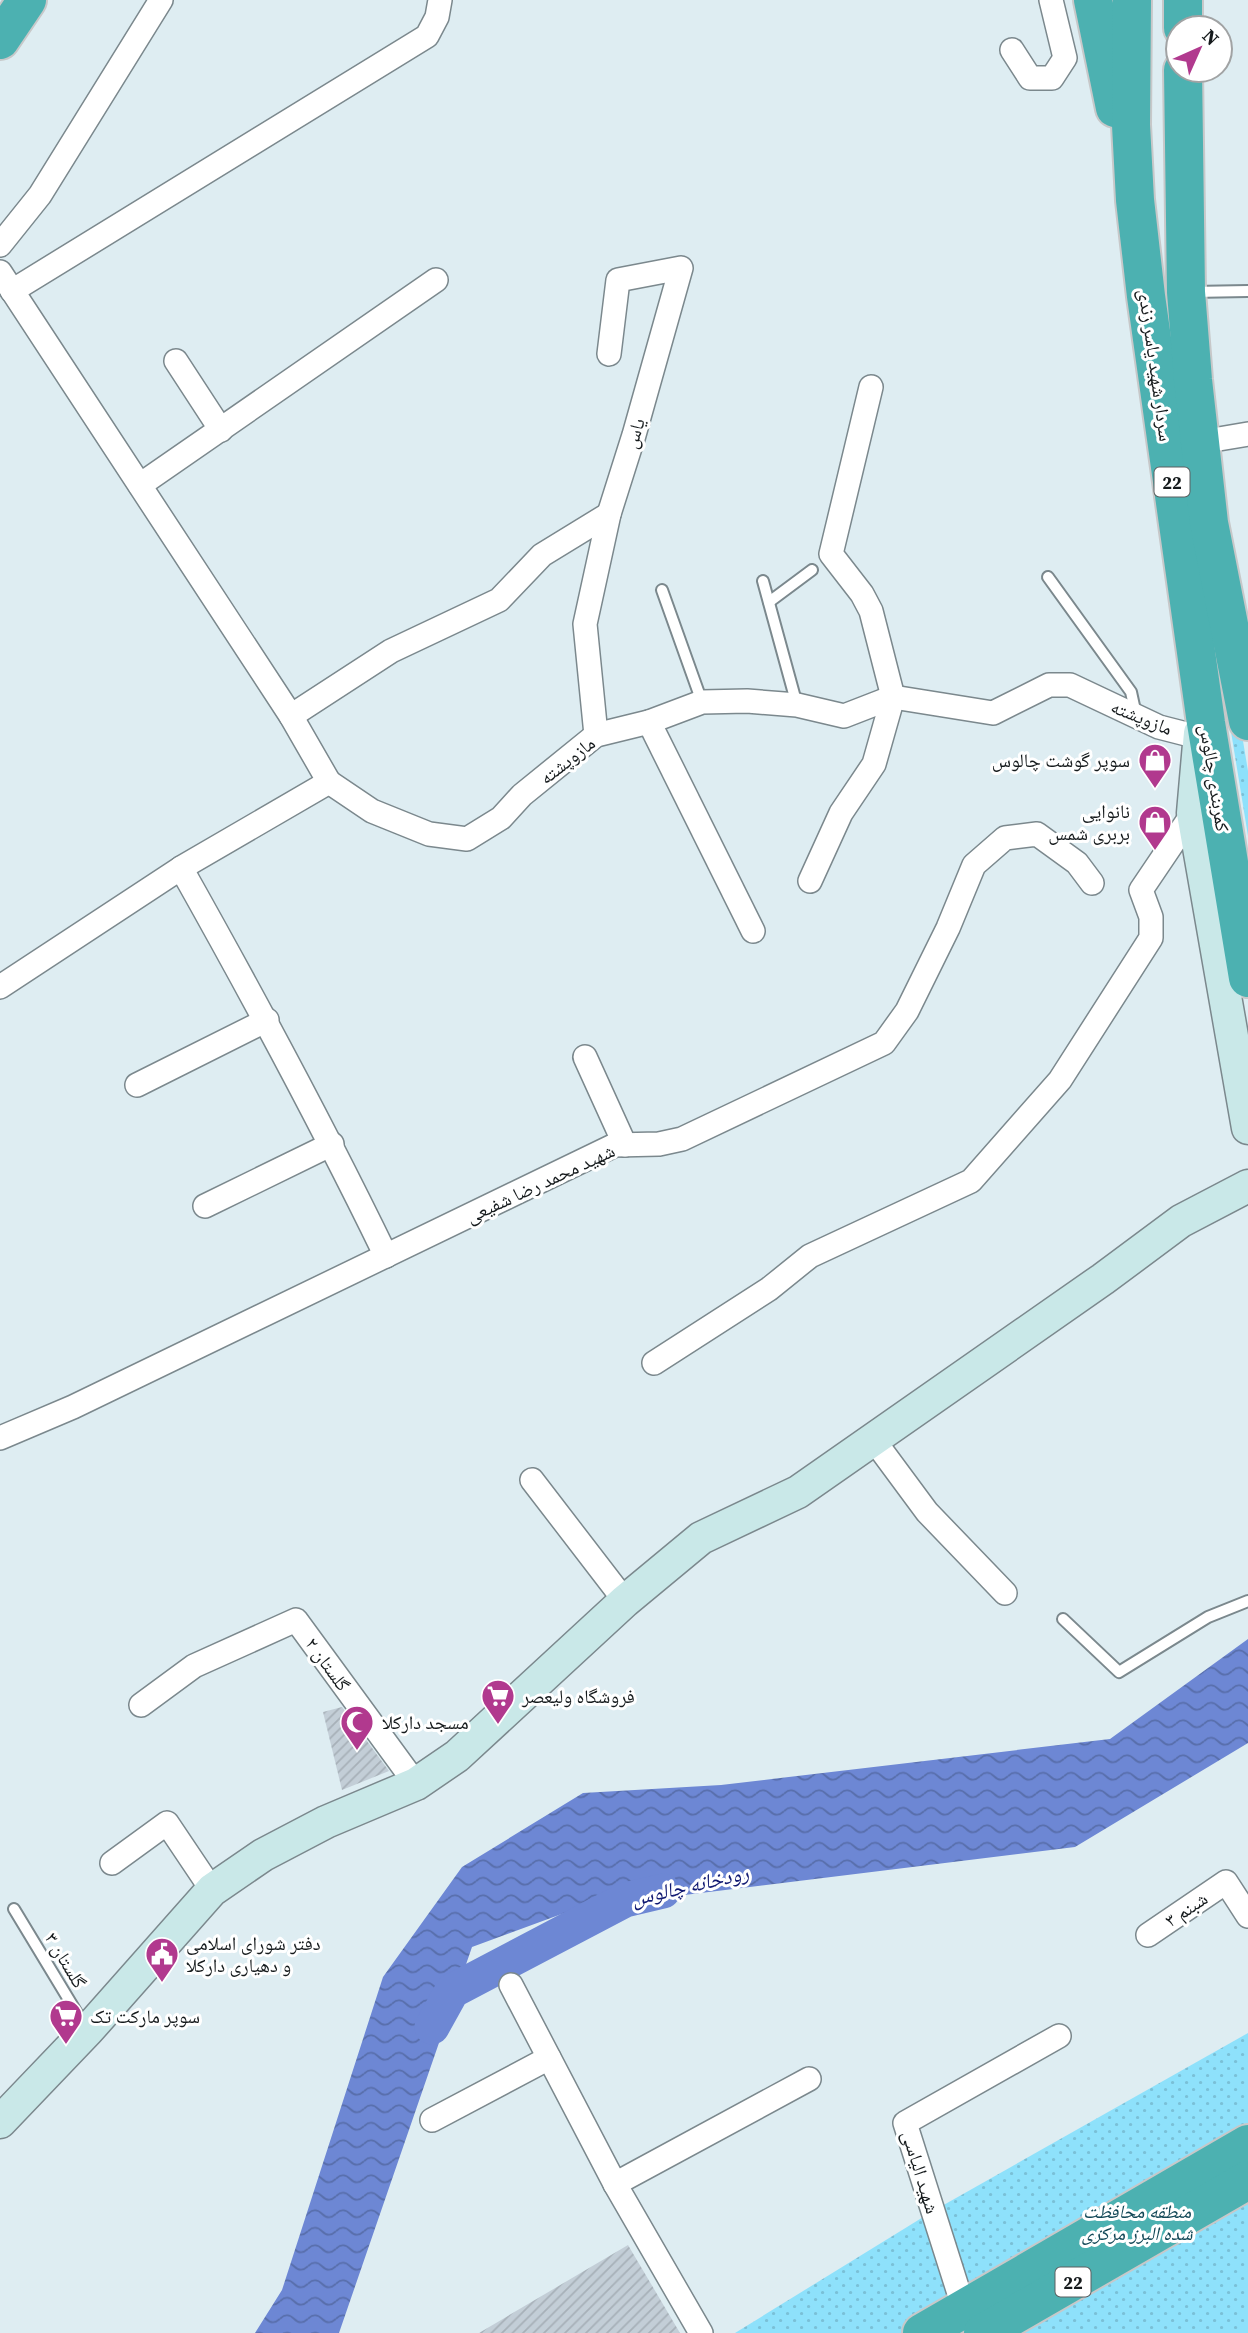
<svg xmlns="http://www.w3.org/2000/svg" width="1248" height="2333" font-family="'Source Serif 4','Noto Naskh Arabic',serif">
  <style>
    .grass { fill: url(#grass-dots) }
    .water { fill: url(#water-waves) }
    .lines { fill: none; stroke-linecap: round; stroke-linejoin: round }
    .river { stroke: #6d87d4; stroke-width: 35 }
    .building { fill: url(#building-hatch) }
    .lane-casing { stroke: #7b888d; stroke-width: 14 }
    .street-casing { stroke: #7b888d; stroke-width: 26 }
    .secondary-casing { stroke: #7b888d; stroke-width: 35 }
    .highway-casing { stroke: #c7c8c9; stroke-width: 42 }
    .lane { stroke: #fff; stroke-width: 10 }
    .street { stroke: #fff; stroke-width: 23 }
    .secondary { stroke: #c9e8e8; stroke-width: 32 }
    .highway { stroke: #4cb1b1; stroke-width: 38 }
    .labels { text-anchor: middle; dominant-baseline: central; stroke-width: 6; stroke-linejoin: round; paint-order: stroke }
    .shield { fill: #fff; stroke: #5b5f60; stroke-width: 2 }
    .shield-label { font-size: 18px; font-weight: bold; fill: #151a1c }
    .street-label { font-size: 19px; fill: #151a1c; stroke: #fff }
    .poi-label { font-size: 19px; fill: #151a1c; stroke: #fff; text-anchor: start }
    .park-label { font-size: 19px; font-style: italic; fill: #124857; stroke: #fff }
    .water-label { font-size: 21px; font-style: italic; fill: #101972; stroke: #fff }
  </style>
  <defs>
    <pattern id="grass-dots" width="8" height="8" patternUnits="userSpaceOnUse" patternTransform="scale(1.75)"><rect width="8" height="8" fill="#8ee1fb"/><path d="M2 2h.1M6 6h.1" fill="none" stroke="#7ac0d7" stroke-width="1.8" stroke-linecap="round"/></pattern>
    <pattern id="water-waves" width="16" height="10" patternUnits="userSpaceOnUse" patternTransform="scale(1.75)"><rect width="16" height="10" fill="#6d87d4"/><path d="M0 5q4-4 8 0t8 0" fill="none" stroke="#586eab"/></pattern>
    <pattern id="building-hatch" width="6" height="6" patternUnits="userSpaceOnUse" patternTransform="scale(1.75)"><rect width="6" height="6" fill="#c3ced7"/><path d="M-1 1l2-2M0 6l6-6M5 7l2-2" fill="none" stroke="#a7b0b8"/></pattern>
  </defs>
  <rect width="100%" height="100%" fill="#deedf2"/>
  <!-- grass -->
  <g class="grass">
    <path d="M 1223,620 L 1248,771 L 1248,836 L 1213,621 Z"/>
    <path d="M 1248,2033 L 1248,2333 L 735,2333 L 933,2211 Z"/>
  </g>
  <!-- water -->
  <path class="water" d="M 1248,1639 L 1248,1743 L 1075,1847 L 578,1908 L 472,1947 L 339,2333 L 255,2333 L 282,2290 L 383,1977 L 462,1867 L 583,1793 L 721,1785 L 1110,1739 Z"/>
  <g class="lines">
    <!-- river -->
    <path class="river" d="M 432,2027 L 452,1991 L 625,1900 L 663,1891"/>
  </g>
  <!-- building -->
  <g class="building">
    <path d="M 342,1707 L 389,1771 L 342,1790 L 323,1712 Z"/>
    <path d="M 628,2245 L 680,2333 L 479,2333 Z"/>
  </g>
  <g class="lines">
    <defs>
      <g id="lane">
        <path d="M 1192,292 L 1248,291"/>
        <path d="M 1048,577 L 1131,692 L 1136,715"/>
        <path d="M 763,581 L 797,705"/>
        <path d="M 662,590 L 702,702"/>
        <path d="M 769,602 L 812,570"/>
        <path d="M 1063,1619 L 1119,1672 L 1208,1617 L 1248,1601"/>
        <path d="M 14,1909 L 86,2028"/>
      </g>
      <g id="street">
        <path d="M 1012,50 L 1030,78 L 1052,78 L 1065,58 L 1051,0"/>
        <path d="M 0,245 L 40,195 L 161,0"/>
        <path d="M 0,272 L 291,716 L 329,782"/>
        <path d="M 12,291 L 427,36 L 437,17 L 440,0"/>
        <path d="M 176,361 L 221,430"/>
        <path d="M 1201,442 L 1248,434"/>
        <path d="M 140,485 L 436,280"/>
        <path d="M 291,716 L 391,651 L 499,600 L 542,555 L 609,514"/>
        <path d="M 649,722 L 753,931"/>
        <path d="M 596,735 L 585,624 L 609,514 L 634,435 L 681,268 L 618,280 L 609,354"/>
        <path d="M 181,868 C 253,996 322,1124 386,1256"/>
        <path d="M 810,881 L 841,813 L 874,764 L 893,697 L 871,611 L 862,594 L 831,554 L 871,387"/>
        <path d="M 0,987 L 181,868 L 329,782 L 372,811 L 429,834 L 467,839 L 501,818 L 522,795 L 596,735 L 649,722 L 702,702 L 747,701 L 797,705 L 844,716 L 893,697 L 993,713 L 1049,685 L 1070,685 L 1159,727 L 1198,737"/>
        <path d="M 585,1057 L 625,1145"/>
        <path d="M 137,1085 L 267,1020"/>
        <path d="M 205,1206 L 332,1144"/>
        <path d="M 654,1363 L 769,1289 L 810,1256 L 971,1181 L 1060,1080 L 1151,938 L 1151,917 L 1141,890 L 1193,813"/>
        <path d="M 0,1438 L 73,1407 L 615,1145 L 659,1144 L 682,1139 L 884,1043 L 907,1011 L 948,928 L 974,865 L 1005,838 L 1037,834 L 1077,863 L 1092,883"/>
        <path d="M 873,1439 L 927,1512 L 1005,1593"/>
        <path d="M 532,1480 L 625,1601"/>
        <path d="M 141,1705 L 194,1666 L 296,1620 L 416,1784"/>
        <path d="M 112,1863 L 167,1823 L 212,1890"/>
        <path d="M 1148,1935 L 1226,1882 L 1248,1916"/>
        <path d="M 511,1985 L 615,2184 L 701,2333"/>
        <path d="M 432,2120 L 549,2058"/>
        <path d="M 615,2184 L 809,2079"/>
        <path d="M 964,2309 L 905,2123 L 1059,2036"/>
      </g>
      <g id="secondary">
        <path d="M 1200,733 L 1193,813 L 1248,1128"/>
        <path d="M 0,2122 L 88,2030 L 212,1890 L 263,1855 L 326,1822 L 416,1784 L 457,1756 L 625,1601 L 701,1538 L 798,1492 L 1103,1279 L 1181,1221 L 1248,1186"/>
      </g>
      <g id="highway">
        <path d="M 1093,0 L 1115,108"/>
        <path d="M 1132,0 L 1131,125 L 1135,200 L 1146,296 L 1206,723 L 1248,978"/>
        <path d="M 1183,28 L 1183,0"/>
        <path d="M 0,40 L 27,0"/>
        <path d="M 1183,70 L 1186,292 L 1193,380 L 1209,523 L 1248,721"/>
        <path d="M 922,2333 L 1248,2144"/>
        <path d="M 983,2333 L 1248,2180"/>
      </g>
    </defs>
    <!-- lane casing -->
    <use href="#lane" class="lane-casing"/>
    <!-- street casing -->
    <use href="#street" class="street-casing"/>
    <!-- secondary casing -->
    <use href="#secondary" class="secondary-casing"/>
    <!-- highway casing -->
    <use href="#highway" class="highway-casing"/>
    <!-- lane -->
    <use href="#lane" class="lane"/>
    <!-- street -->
    <use href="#street" class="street"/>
    <!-- secondary -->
    <use href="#secondary" class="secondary"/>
    <!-- highway -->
    <use href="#highway" class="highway"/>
  </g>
  <!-- icons -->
  <defs>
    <symbol id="shop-pin" viewBox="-11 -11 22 30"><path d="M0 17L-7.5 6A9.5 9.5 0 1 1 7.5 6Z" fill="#b1398e" stroke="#fff"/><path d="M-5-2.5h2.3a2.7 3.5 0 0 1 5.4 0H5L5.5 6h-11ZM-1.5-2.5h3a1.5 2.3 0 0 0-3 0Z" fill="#fff"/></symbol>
    <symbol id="supermarket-pin" viewBox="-11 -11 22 30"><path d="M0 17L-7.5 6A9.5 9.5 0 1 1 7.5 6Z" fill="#b1398e" stroke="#fff"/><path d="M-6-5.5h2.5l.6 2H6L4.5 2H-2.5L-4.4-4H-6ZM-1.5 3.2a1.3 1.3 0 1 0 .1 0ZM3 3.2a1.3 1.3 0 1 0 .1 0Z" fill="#fff"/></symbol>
    <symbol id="mosque-pin" viewBox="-11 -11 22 30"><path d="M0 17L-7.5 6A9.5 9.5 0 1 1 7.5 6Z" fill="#b1398e" stroke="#fff"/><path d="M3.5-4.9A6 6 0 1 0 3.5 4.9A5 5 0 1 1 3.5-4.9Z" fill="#fff"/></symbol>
    <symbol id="civic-pin" viewBox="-11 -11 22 30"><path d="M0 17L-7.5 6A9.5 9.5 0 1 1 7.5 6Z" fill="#b1398e" stroke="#fff"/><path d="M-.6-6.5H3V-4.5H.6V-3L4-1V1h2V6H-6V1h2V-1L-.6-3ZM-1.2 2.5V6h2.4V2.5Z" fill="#fff"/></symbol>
  </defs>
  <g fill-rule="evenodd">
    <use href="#shop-pin" x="1136" y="741" width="38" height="52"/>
    <use href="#shop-pin" x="1136" y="803" width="38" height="52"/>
    <use href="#supermarket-pin" x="479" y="1677" width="38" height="52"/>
    <use href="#mosque-pin" x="338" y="1703" width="38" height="52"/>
    <use href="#civic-pin" x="143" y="1935" width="38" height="52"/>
    <use href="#supermarket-pin" x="47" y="1997" width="38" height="52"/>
  </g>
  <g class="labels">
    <!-- shield labels -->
    <g class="shield">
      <rect x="1154.5" y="467.5" width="35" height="29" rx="5"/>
      <rect x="1055.5" y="2267.5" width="35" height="29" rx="5"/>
    </g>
    <g class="shield-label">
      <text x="1172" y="482">22</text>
      <text x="1073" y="2282">22</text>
    </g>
    <!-- street labels -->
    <g class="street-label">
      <text transform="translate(1156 365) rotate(82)">سردار شهید یاسر زندی</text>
      <text transform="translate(634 433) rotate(-73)">یاس</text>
      <text transform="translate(1142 717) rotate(22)">مازوپشته</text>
      <text transform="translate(567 760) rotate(-38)">مازوپشته</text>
      <text transform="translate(1215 778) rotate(81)">کمربندی چالوس</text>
      <text transform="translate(540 1183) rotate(-25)">شهید محمد رضا شفیعی</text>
      <text transform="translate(328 1664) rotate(54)">گلستان ۲</text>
      <text transform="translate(1186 1909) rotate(-34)">شبنم ۳</text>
      <text transform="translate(66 1960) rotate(59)">گلستان ۳</text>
      <text transform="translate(921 2172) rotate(73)">شهید الیاسی</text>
    </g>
    <!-- poi labels -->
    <g class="poi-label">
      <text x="1130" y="760" text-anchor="end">سوپر گوشت چالوس</text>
      <text x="1130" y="811" text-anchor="end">نانوایی<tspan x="1130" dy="22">بربری شمس</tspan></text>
      <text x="522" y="1696">فروشگاه ولیعصر</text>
      <text x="382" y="1722">مسجد دارکلا</text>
      <text x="186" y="1943">دفتر شورای اسلامی<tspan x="186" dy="22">و دهیاری دارکلا</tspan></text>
      <text x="90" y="2016">سوپر مارکت تک</text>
    </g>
    <!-- park labels -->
    <g class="park-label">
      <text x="1137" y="2211">منطقه محافظت<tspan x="1137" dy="22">شده البرز مرکزی</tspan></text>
    </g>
    <!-- water labels -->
    <g class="water-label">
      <text transform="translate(690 1885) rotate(-13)">رودخانه چالوس</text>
    </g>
  </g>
  <!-- north arrow -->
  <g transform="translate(1199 49) rotate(45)"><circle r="33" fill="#ffffff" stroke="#a1a3a4" stroke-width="2"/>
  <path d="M0-5L12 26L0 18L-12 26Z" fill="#b1398e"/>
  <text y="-10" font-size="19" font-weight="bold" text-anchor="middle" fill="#151a1c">N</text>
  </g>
</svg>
